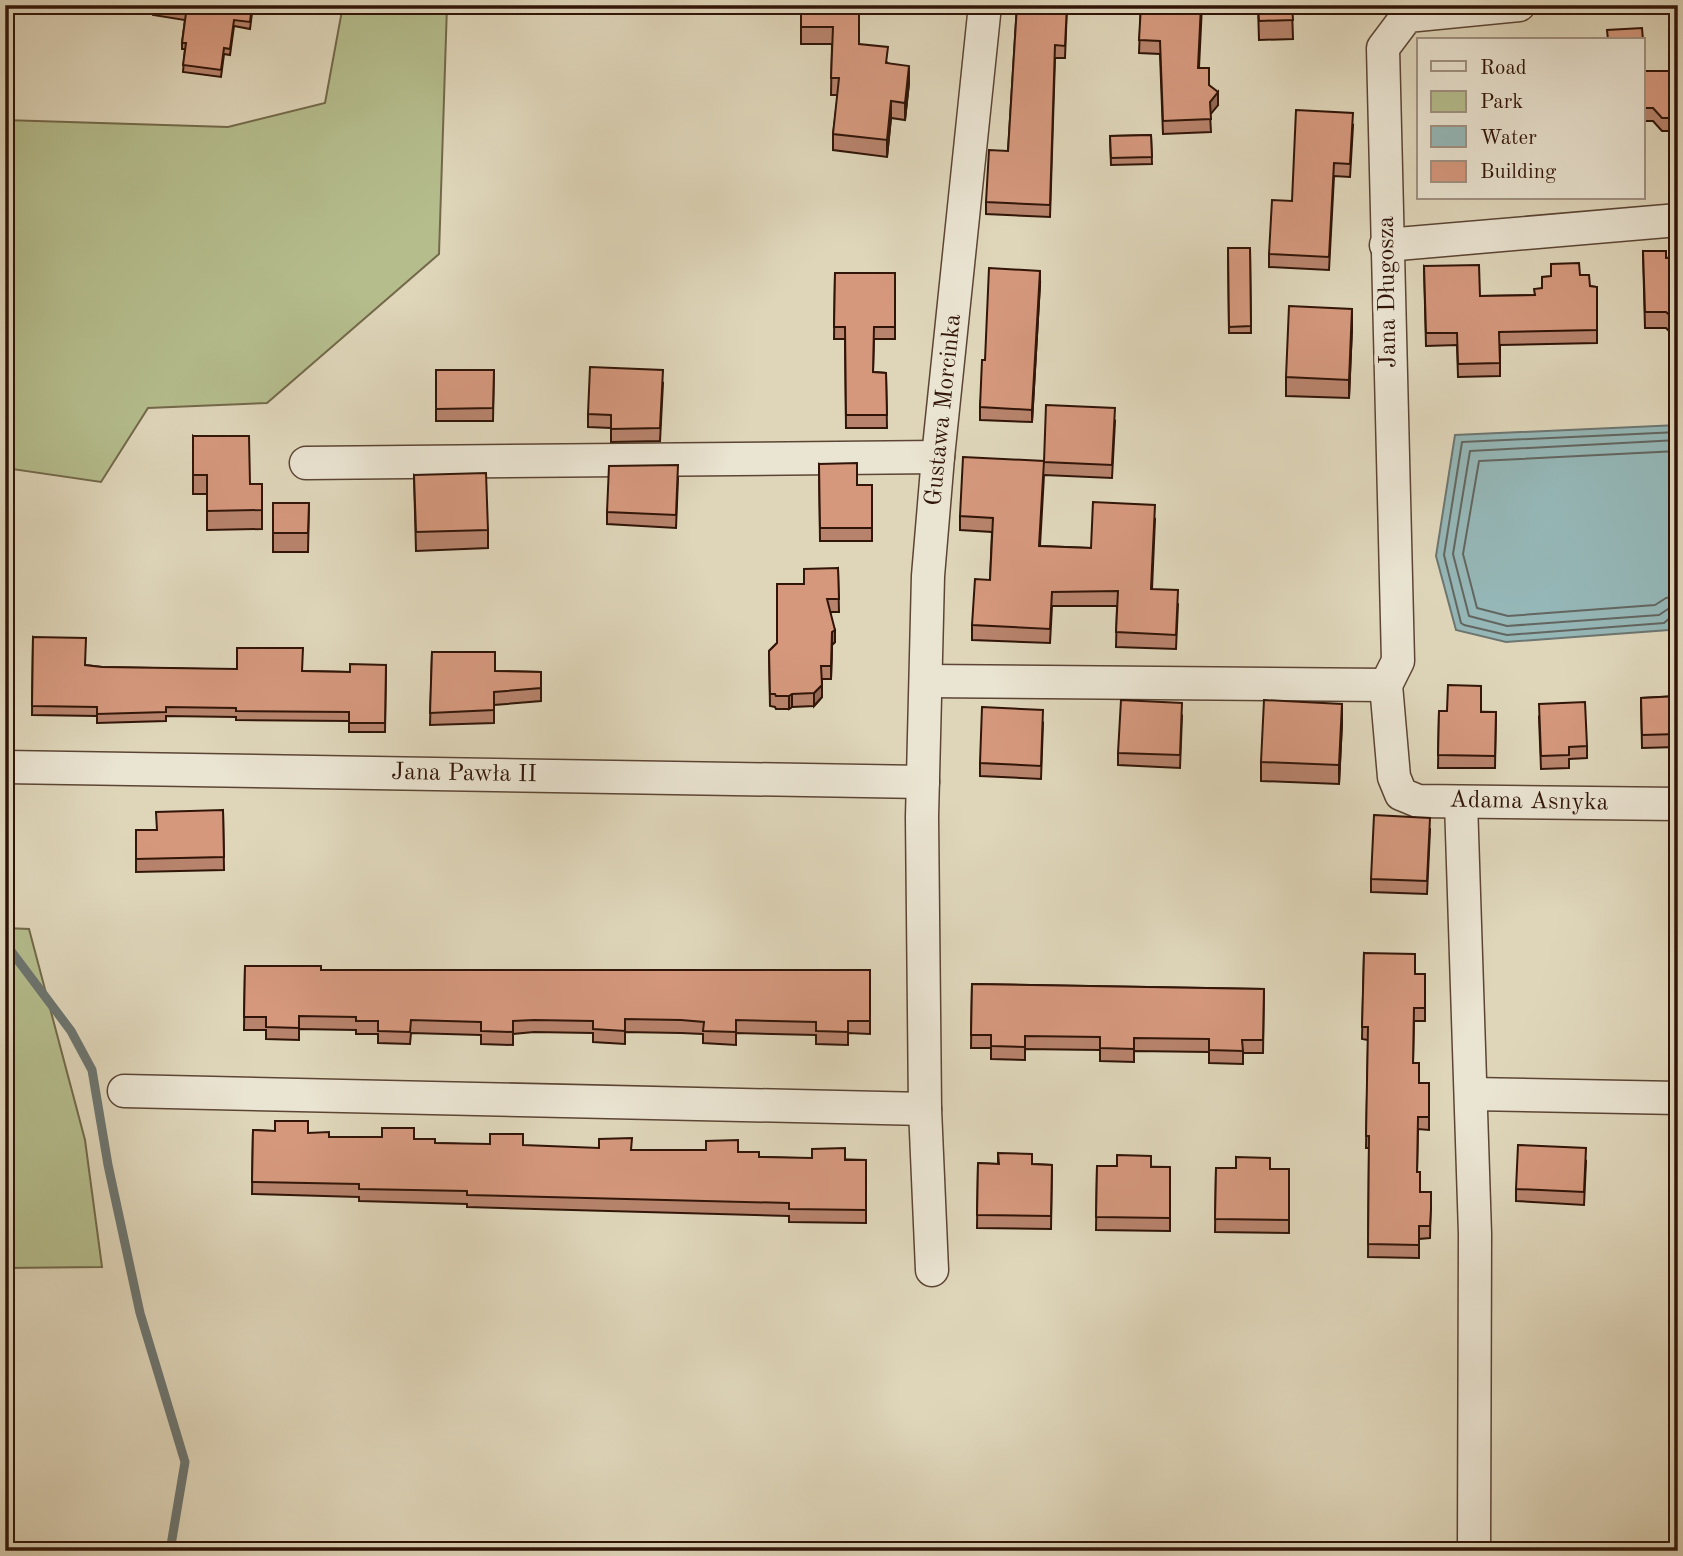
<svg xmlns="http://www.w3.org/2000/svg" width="1683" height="1556" font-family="'Old Standard TT',serif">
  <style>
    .green { fill: #b5bd8d; stroke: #73694a; stroke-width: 2 }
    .water { fill: #95b7b7; stroke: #6d7671; stroke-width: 2 }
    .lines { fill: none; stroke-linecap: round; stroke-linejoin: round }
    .shore { stroke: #636660; stroke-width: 2 }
    .stream { stroke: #6d7671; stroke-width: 9 }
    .minor-casing { stroke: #5c4534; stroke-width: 35 }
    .minor { stroke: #eae4d2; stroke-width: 32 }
    .wall { fill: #b7836c; stroke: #311508; stroke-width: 2 }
    .shaded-wall { fill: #956a58; stroke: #311508; stroke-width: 2 }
    .building { fill: #d5987d; stroke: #311508; stroke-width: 2 }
    .labels { text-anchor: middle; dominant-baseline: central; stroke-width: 7; stroke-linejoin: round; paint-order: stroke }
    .street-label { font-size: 24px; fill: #311508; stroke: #eae4d2 }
  </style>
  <rect width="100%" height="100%" fill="#dfd6ba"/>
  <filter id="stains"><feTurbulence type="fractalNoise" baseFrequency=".00286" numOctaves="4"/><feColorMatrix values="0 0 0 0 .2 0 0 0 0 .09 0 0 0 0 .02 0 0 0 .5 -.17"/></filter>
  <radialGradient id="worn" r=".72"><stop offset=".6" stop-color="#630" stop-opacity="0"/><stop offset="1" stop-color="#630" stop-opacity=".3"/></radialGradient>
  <!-- green -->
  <g class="green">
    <path d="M 343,5 L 447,5 L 439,254 L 267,403 L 148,408 L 101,482 L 5,468 L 5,120 L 228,127 L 325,103 Z"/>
    <path d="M 5,928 L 29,929 L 85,1140 L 102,1267 L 5,1268 Z"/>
  </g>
  <!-- water -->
  <path class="water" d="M 1678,425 L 1678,619 L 1669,630 L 1506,642 L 1456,630 L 1436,556 L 1455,435 Z"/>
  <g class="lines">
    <!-- shore -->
    <g class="shore">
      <path d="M 1678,432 L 1462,442 L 1444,555 L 1461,623 L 1464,625 L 1507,635 L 1664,623 L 1671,617 L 1678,616"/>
      <path d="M 1678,440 L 1470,451 L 1453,554 L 1469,616 L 1507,626 L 1659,615 L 1668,609 L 1678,607"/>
      <path d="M 1678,451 L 1479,461 L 1463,554 L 1477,608 L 1508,616 L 1655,605 L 1666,598 L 1678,596"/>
    </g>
    <!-- stream -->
    <path class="stream" d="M 5,943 L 71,1031 L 92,1070 L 108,1165 L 140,1313 L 185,1462 L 170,1551"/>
    <defs>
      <g id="minor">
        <path d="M 1519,5 L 1407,16 L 1383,48 L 1398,661 L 1386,685 L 1394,777 L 1401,794 L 1418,801 L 1678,804"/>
        <path d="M 1386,245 L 1678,220"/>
        <path d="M 306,463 L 938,457"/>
        <path d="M 926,681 L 1386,685"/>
        <path d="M 5,767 L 923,782"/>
        <path d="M 1461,802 L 1475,1234 L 1474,1551"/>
        <path d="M 124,1091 L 925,1109"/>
        <path d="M 1472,1094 L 1678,1098"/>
        <path d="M 932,1270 L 925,1109 L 922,817 L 928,576 L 938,457 L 985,5"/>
      </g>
    </defs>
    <!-- minor casing -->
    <use href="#minor" class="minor-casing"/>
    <!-- minor -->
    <use href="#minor" class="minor"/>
  </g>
  <!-- wall -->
  <g class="wall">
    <path d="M 153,5 L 253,5 L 250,29 L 234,26 L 230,55 L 224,54 L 221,77 L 183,72 L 185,49 L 182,49 L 182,43 L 185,20 L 153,15 Z"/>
    <path d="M 801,5 L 888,63 L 909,83 L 905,120 L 891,118 L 887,157 L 833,150 L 833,134 L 838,95 L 831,95 L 832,44 L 801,44 Z"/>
    <path d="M 1017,5 L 1067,5 L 1065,58 L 1055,58 L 1050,217 L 986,214 L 986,202 L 1008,151 Z"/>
    <path d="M 1141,5 L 1202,5 L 1199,68 L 1209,85 L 1218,105 L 1210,114 L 1211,132 L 1163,134 L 1160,54 L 1139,53 Z"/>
    <path d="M 1309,5 L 1309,7 L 1292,8 L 1293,39 L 1259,40 L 1258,6 Z"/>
    <path d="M 1643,40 L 1644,71 L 1678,71 L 1678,126 L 1673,131 L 1662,131 L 1653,121 L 1643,121 Z"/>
    <path d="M 1353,126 L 1350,177 L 1334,176 L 1329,270 L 1269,267 L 1269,254 L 1292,201 Z"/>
    <path d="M 1151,135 L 1152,164 L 1111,165 L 1110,136 Z"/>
    <path d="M 1228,248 L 1250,248 L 1251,333 L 1229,333 Z"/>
    <path d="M 1643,251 L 1666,258 L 1678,257 L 1678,335 L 1673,335 L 1666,328 L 1645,328 Z"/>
    <path d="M 1424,266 L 1480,296 L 1534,295 L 1542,288 L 1580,275 L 1590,286 L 1597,287 L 1597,343 L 1500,345 L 1500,376 L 1458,377 L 1457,345 L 1426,346 Z"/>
    <path d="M 835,273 L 895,273 L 895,339 L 874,339 L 873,372 L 886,373 L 887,428 L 846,428 L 845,339 L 834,339 Z"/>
    <path d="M 1040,284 L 1032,422 L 980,420 L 980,407 L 985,360 Z"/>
    <path d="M 1352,328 L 1349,398 L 1286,396 L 1286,377 Z"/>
    <path d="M 436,370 L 494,370 L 493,421 L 436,421 Z"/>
    <path d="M 663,383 L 660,441 L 611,442 L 611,428 L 588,427 L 588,414 Z"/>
    <path d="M 1115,421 L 1112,478 L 1044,475 L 1040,546 L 1091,548 L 1155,519 L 1152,589 L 1178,604 L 1176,649 L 1116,647 L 1117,606 L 1052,606 L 1050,643 L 972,640 L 972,625 L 990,580 L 992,532 L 960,530 L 960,516 L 1044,461 Z"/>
    <path d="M 193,436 L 250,484 L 262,484 L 262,529 L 207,530 L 207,494 L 193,494 Z"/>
    <path d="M 819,464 L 857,485 L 872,485 L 872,541 L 820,541 Z"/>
    <path d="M 414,475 L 488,530 L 488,548 L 416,551 Z"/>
    <path d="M 678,478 L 676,528 L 607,524 L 607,512 Z"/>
    <path d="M 273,503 L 309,503 L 308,552 L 273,552 Z"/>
    <path d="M 838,568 L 839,612 L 830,612 L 835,642 L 832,645 L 831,679 L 822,679 L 822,697 L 814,706 L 792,707 L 789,709 L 776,709 L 775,707 L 770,706 L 769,651 L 777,643 L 804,584 Z"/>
    <path d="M 33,637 L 85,665 L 102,667 L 350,672 L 386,665 L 385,732 L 349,732 L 349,721 L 236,720 L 236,717 L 166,716 L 166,721 L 97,723 L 97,716 L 32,715 Z"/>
    <path d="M 432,652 L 495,671 L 541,672 L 541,701 L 494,705 L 494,723 L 430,725 Z"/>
    <path d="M 1678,696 L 1678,747 L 1642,748 L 1641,698 Z"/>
    <path d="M 1439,711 L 1496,712 L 1495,768 L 1438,768 Z"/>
    <path d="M 1182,716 L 1180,768 L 1118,765 L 1118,753 Z"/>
    <path d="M 1539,717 L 1587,746 L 1587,758 L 1569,759 L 1569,768 L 1541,769 Z"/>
    <path d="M 1043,723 L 1041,779 L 980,776 L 980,763 Z"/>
    <path d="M 1342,723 L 1339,784 L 1261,781 L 1261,762 Z"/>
    <path d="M 223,810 L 224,870 L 136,872 L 136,830 L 156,830 Z"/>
    <path d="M 1430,830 L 1427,894 L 1371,892 L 1371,879 Z"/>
    <path d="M 1364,953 L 1415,974 L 1425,974 L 1425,1021 L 1414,1021 L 1413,1063 L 1419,1083 L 1429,1083 L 1429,1130 L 1418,1129 L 1417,1172 L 1420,1192 L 1431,1192 L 1430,1238 L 1419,1239 L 1419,1258 L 1368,1257 L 1369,1148 L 1366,1148 L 1368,1040 L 1362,1039 Z"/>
    <path d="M 245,966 L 321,970 L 870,970 L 870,1034 L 848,1033 L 848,1045 L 816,1044 L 816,1035 L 736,1033 L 736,1045 L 703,1043 L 703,1034 L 681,1033 L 625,1032 L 625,1044 L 593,1042 L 593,1033 L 534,1032 L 513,1034 L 513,1045 L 481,1044 L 481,1035 L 411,1033 L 410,1044 L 378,1043 L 378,1034 L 356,1034 L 356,1030 L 299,1029 L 299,1040 L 266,1039 L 266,1030 L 244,1030 Z"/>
    <path d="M 972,984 L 1264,989 L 1263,1053 L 1243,1053 L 1243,1064 L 1209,1063 L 1209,1052 L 1134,1051 L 1134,1062 L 1100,1061 L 1100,1050 L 1025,1049 L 1025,1060 L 991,1059 L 991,1048 L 971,1048 Z"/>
    <path d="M 253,1130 L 308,1133 L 329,1137 L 414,1139 L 435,1143 L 632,1150 L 738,1152 L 759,1157 L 866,1160 L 866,1223 L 789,1222 L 789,1216 L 467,1207 L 467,1204 L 359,1201 L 359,1197 L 252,1194 Z"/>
    <path d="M 998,1153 L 1032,1164 L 1052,1165 L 1051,1229 L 977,1228 L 978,1163 L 998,1164 Z"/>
    <path d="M 1236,1157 L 1270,1169 L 1289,1169 L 1289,1233 L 1215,1232 L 1216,1168 L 1236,1168 Z"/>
    <path d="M 1586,1161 L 1584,1205 L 1516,1201 L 1516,1189 Z"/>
    <path d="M 1097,1166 L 1170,1167 L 1170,1231 L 1096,1230 Z"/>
  </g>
  <!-- shaded-wall -->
  <g class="shaded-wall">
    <path d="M 909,66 L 909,83 L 905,120 L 905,103 Z"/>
    <path d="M 1218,92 L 1218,105 L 1210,115 L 1210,102 Z"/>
    <path d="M 891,101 L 891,118 L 887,157 L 887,140 Z"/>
    <path d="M 1677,114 L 1677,126 L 1673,131 L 1673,118 Z"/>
    <path d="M 1040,271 L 1040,284 L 1032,422 L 1032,410 Z"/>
    <path d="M 1352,309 L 1352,328 L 1349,398 L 1349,380 Z"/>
    <path d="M 835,630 L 835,642 L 832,645 L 831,679 L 832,632 Z"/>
    <path d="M 822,685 L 822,697 L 814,706 L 814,693 Z"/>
    <path d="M 792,694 L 792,707 L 789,709 L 789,696 Z"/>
    <path d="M 1342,704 L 1342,723 L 1339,784 L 1339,765 Z"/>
  </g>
  <!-- building -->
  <g class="building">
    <path d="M 153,5 L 252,5 L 250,22 L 234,20 L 230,49 L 224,48 L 221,70 L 183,65 L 186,43 L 182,43 L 186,13 L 153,9 Z"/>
    <path d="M 801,5 L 859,5 L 859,44 L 888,47 L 886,63 L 909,66 L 905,103 L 891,101 L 887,140 L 833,134 L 839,78 L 831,78 L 833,27 L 801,27 Z"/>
    <path d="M 1017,5 L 1067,5 L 1065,46 L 1055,45 L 1050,205 L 986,202 L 989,150 L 1008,151 Z"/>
    <path d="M 1141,5 L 1201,5 L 1198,68 L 1209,68 L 1209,85 L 1218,92 L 1210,102 L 1211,119 L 1163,121 L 1160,41 L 1139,40 Z"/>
    <path d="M 1258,5 L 1292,5 L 1293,20 L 1259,21 Z"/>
    <path d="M 1642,28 L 1643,40 L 1608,40 L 1607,30 Z"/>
    <path d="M 1643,40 L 1644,71 L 1678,71 L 1678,114 L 1673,118 L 1662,118 L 1653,108 L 1643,108 Z"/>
    <path d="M 1296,110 L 1353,113 L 1350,164 L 1334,163 L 1329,257 L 1269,254 L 1272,200 L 1292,201 Z"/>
    <path d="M 1151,135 L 1152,157 L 1111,158 L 1110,136 Z"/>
    <path d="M 1228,248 L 1250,248 L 1251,326 L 1229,327 Z"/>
    <path d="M 1643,251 L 1666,251 L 1666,258 L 1678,257 L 1678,318 L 1673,318 L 1666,312 L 1645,312 Z"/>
    <path d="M 1579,263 L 1580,275 L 1589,275 L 1590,286 L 1597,287 L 1597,330 L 1499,332 L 1500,363 L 1458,364 L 1457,333 L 1426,333 L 1424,266 L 1479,265 L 1480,296 L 1535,295 L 1534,289 L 1542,288 L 1542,277 L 1551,276 L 1551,264 Z"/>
    <path d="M 989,268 L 1040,271 L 1032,410 L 980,407 L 982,360 L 985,360 Z"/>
    <path d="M 835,273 L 895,273 L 895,327 L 874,327 L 873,372 L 886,373 L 887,415 L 846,415 L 845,327 L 834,327 Z"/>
    <path d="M 1289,306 L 1352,309 L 1349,380 L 1286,377 Z"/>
    <path d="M 590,367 L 663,370 L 660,428 L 611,429 L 611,415 L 588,414 Z"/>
    <path d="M 436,370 L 494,370 L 493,408 L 436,409 Z"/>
    <path d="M 1046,405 L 1115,408 L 1112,465 L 1044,462 Z"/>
    <path d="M 193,436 L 249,436 L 250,484 L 262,484 L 262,510 L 207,511 L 207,475 L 193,475 Z"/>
    <path d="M 963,457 L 1044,461 L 1039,546 L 1091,548 L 1093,502 L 1155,505 L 1151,589 L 1178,590 L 1176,635 L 1116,632 L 1118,591 L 1052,592 L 1050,629 L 972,625 L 975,579 L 990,580 L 993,518 L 960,516 Z"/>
    <path d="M 857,463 L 857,485 L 872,485 L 872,528 L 820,528 L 819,464 Z"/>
    <path d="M 678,465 L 676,515 L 607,512 L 609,466 Z"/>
    <path d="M 486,473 L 488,530 L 416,532 L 414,475 Z"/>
    <path d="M 273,503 L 309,503 L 308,533 L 273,533 Z"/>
    <path d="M 838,568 L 839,599 L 827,599 L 835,630 L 832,632 L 831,666 L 821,666 L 822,685 L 814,693 L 792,694 L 789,696 L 776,696 L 775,694 L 770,694 L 769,651 L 777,643 L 777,584 L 804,584 L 804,569 Z"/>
    <path d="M 33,637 L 86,638 L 85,665 L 102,667 L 237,669 L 237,648 L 303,648 L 302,671 L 350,672 L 350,664 L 386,665 L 385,723 L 349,723 L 349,712 L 236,711 L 236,708 L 166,707 L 166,712 L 97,714 L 97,707 L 32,706 Z"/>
    <path d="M 432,652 L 495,652 L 495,671 L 541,672 L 541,688 L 494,692 L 494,710 L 430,713 Z"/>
    <path d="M 1448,685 L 1481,686 L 1481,712 L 1496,712 L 1495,756 L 1438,755 L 1439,711 L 1447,711 Z"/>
    <path d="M 1678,696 L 1678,734 L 1642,735 L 1641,698 Z"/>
    <path d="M 1121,700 L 1182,703 L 1180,755 L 1118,753 Z"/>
    <path d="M 1264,700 L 1342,704 L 1339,765 L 1261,762 Z"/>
    <path d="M 1585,702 L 1587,746 L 1569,747 L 1569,755 L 1541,756 L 1539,704 Z"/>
    <path d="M 982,707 L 1043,710 L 1041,766 L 980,763 Z"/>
    <path d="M 223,810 L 224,857 L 136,859 L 136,830 L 157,830 L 156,812 Z"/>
    <path d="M 1374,815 L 1430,818 L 1427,881 L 1371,879 Z"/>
    <path d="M 1364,953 L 1415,954 L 1415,974 L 1425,974 L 1425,1008 L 1414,1008 L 1413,1063 L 1419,1063 L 1419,1083 L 1429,1083 L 1429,1117 L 1418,1117 L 1417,1172 L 1420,1172 L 1420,1192 L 1431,1192 L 1431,1209 L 1430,1226 L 1419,1226 L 1419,1245 L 1368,1244 L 1369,1136 L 1366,1136 L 1368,1027 L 1362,1027 Z"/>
    <path d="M 245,966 L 321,966 L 321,970 L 870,970 L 870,1021 L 848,1021 L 848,1032 L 816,1031 L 816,1022 L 736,1020 L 736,1032 L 703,1031 L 704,1022 L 681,1020 L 625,1019 L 625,1031 L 593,1029 L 593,1021 L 534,1020 L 513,1021 L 513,1032 L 481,1031 L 481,1022 L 411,1020 L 410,1032 L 378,1031 L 378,1021 L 356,1021 L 356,1017 L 299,1016 L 299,1028 L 266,1027 L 266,1017 L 244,1017 Z"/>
    <path d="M 972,984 L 1264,989 L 1263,1040 L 1242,1040 L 1243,1051 L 1209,1050 L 1209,1039 L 1134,1038 L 1134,1049 L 1100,1048 L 1100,1037 L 1025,1036 L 1025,1047 L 991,1046 L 991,1035 L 971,1035 Z"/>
    <path d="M 275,1121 L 308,1121 L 308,1133 L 329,1132 L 329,1137 L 382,1137 L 382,1128 L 414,1128 L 414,1139 L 435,1139 L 435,1143 L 490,1144 L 490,1134 L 523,1134 L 523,1145 L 599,1148 L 599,1139 L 632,1138 L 631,1150 L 706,1150 L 706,1141 L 738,1140 L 738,1152 L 759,1152 L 759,1157 L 812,1158 L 812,1149 L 845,1148 L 845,1160 L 866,1160 L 866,1210 L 789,1209 L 789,1203 L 467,1195 L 467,1191 L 359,1189 L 359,1184 L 252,1182 L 253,1130 L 275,1131 Z"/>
    <path d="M 1518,1145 L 1586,1148 L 1584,1192 L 1516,1189 Z"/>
    <path d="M 998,1153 L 1032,1154 L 1032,1164 L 1052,1165 L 1051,1216 L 977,1215 L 978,1163 L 999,1164 Z"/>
    <path d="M 1117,1155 L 1151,1156 L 1151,1167 L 1170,1167 L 1170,1218 L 1096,1217 L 1097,1166 L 1117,1166 Z"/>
    <path d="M 1236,1157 L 1270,1158 L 1270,1169 L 1289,1169 L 1289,1220 L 1215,1219 L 1216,1168 L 1236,1168 Z"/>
  </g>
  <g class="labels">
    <!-- street labels -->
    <g class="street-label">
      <text transform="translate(1388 292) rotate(-91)">Jana Długosza</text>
      <text transform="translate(944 410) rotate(-84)">Gustawa Morcinka</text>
      <text transform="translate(464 774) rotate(1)">Jana Pawła II</text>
      <text transform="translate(1529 802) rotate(1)">Adama Asnyka</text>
    </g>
  </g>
  <!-- margin -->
  <rect width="1683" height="1556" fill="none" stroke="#dfd6ba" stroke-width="28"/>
  <rect x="7" y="7" width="1669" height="1542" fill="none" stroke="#311508" stroke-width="3.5"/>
  <rect x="14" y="14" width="1655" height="1528" fill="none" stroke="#311508" stroke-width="2"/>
  <!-- legend -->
  <rect x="1417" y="38" width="228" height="161" fill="#eae4d2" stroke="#a09181" stroke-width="2"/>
  <rect x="1431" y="61" width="35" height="10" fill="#eae4d2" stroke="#a09181" stroke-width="2"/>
  <text x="1480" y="74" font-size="21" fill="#311508">Road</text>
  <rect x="1431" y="91" width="35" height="21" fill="#b5bd8d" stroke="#a09181" stroke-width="2"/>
  <text x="1480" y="108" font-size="21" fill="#311508">Park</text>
  <rect x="1431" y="126" width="35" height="21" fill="#95b7b7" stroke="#a09181" stroke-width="2"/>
  <text x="1480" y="144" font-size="21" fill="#311508">Water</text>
  <rect x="1431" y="161" width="35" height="21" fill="#d5987d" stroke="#a09181" stroke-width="2"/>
  <text x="1480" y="178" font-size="21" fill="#311508">Building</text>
  <rect width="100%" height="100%" filter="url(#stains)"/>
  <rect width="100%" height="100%" fill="url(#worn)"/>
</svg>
